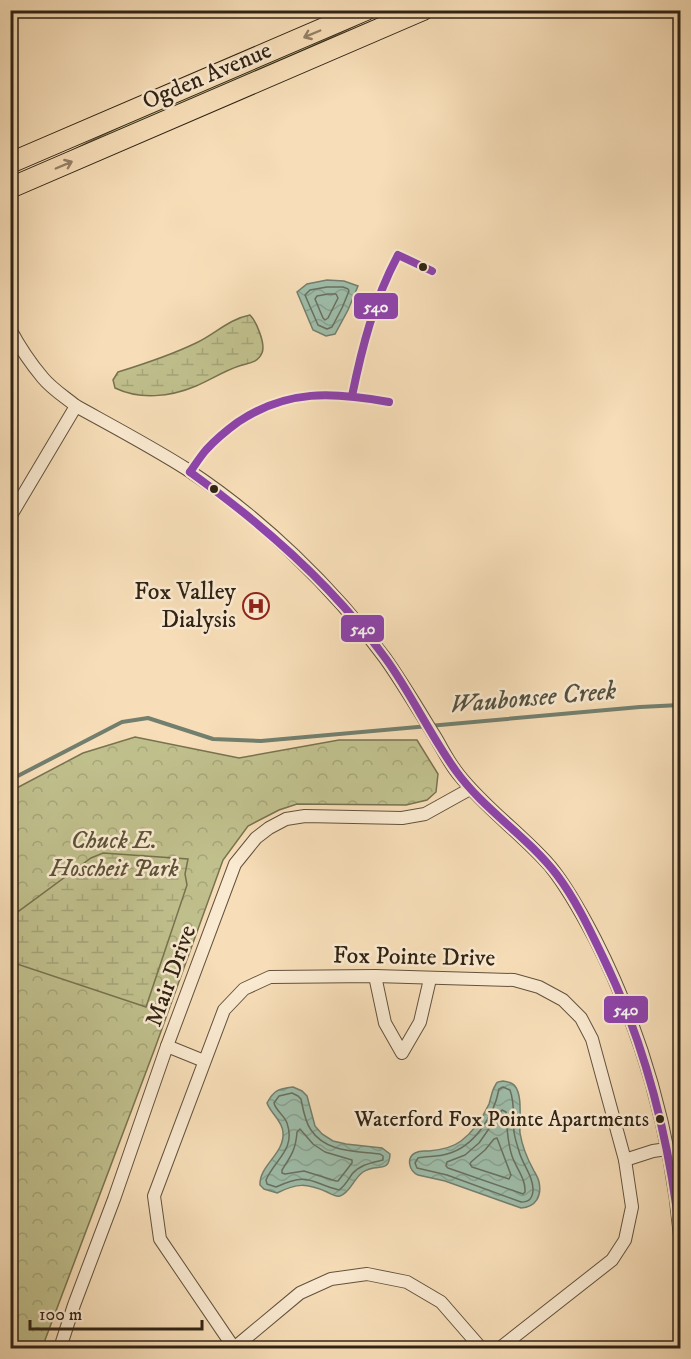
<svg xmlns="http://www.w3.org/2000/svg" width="691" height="1359" font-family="'IM FELL DW Pica',serif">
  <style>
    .green { fill: #c0c08d; stroke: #787250; stroke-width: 1.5 }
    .forest { fill: url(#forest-crowns); stroke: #787250; stroke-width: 1.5 }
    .wetland { fill: url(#wetland-marsh); stroke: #787250; stroke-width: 1.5 }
    .water { fill: url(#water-waves); stroke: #727f6e; stroke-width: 1.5 }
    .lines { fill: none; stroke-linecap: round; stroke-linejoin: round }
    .shore { stroke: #67705f; stroke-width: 1.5 }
    .stream { stroke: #727f6e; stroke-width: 4 }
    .minor-casing { stroke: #62523d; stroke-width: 14 }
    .primary-casing { stroke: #302314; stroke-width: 22 }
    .minor { stroke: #faead1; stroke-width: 12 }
    .primary { stroke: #f7deb8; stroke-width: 20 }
    .bus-1-casing { stroke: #faead1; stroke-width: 12 }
    .bus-1 { stroke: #8e44ad; stroke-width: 8 }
    .oneway { stroke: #948066 }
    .bus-dot { fill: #302314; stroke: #faead1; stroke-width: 2 }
    .labels { text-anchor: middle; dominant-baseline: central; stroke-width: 5; stroke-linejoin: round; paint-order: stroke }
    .bus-label { font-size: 22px; fill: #302314; stroke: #faead1; text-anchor: end }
    .street-label { font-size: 24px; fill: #302314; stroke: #faead1 }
    .poi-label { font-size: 24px; fill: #302314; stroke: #faead1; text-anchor: end }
    .park-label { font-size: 24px; font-style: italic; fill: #5b5238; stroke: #faead1 }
    .water-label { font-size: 26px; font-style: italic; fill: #515141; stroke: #faead1 }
    .line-badge { stroke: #faead1; stroke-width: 2 }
    .badge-label { font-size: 16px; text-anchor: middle; font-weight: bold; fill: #fff }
  </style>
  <defs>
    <pattern id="forest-crowns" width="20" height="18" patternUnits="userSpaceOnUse" patternTransform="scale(1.5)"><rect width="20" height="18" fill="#c0c08d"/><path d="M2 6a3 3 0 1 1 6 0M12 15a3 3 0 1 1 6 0" fill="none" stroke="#a5a579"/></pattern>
    <pattern id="wetland-marsh" width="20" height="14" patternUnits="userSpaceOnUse" patternTransform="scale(1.5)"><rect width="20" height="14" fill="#c0c08d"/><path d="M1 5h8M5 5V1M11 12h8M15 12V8" fill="none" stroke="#a5a579"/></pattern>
    <pattern id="water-waves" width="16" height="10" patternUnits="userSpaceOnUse" patternTransform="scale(1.5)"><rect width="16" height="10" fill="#9ebdaa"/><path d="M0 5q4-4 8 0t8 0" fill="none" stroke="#88a291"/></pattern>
  </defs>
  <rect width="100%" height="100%" fill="#f7deb8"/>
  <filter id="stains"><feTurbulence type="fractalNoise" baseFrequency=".00333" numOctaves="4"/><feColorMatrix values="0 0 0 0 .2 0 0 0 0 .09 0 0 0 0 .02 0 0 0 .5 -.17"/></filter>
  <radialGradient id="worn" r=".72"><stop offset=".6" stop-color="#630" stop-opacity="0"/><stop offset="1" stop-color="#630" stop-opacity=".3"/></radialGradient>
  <!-- green -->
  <path class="green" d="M 363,22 L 246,78 L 51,161 L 151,111 Z"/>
  <!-- forest -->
  <path class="forest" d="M 135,737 L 239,758 L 339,740 L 417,740 L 438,774 L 436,792 L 427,800 L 406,805 L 297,804 L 279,810 L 248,826 L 223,860 L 155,1048 L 42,1348 L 11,1348 L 11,791 L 83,753 Z"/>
  <!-- wetland -->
  <g class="wetland">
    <path d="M 250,315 C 256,321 266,344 262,353 C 257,364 247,363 239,366 C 224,371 210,380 196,386 C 170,397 140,400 115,388 L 113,380 L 118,372 C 144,364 171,355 196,343 C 215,334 229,319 250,315 Z"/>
    <path d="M 103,853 L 188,859 L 185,874 L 187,885 L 146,1007 L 11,962 L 11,917 L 91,858 Z"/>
  </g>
  <!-- water -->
  <g class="water">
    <path d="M 327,280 L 344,281 L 358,286 L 348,310 L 335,334 L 326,336 L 313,330 L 297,292 L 307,284 Z"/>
    <path d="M 503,1081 C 507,1082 512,1082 515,1086 C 523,1096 519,1121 520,1133 C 522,1145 527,1158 533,1169 C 535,1173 538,1177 539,1182 C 542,1196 536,1207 521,1208 L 445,1181 L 418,1175 C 409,1171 406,1158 415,1153 C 420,1150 424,1151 429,1151 C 440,1150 452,1148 461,1141 C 473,1132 483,1117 489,1104 C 491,1098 492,1090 495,1086 C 497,1081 498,1082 503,1081 Z"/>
    <path d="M 293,1087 L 302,1091 L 307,1096 L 315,1126 L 322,1134 L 333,1141 L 346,1144 L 382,1148 L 390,1154 C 389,1175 377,1162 363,1172 C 354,1178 350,1193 340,1196 C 335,1197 331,1194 327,1192 C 306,1183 297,1183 277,1193 L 264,1189 L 260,1185 C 259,1165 285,1154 283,1132 C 282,1120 271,1114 267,1103 C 274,1090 278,1089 293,1087 Z"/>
  </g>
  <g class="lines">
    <!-- shore -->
    <g class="shore">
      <path d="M 327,287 L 343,287 L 348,289 L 349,291 L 342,308 L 332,327 L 327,329 L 318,325 L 305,295 L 310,290 Z"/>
      <path d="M 328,294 L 336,294 L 338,298 L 328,318 L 325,320 L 323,318 L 315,299 L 317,296 Z"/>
      <path d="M 503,1087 L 510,1090 C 515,1103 513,1118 514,1132 C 515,1139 517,1145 519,1151 C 522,1164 534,1177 533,1191 C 532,1199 529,1202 521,1202 L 447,1175 L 417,1168 L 415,1163 L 418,1158 C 427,1156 438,1157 447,1154 C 474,1147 494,1116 499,1089 Z"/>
      <path d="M 292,1093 L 298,1096 L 301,1099 C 303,1109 305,1122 311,1130 C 326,1153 357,1151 380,1154 L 383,1156 L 383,1160 C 371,1163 361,1164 352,1174 C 348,1180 345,1186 339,1190 C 309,1182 309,1172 276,1187 L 267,1184 L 266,1180 C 275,1159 296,1150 287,1123 C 284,1115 276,1111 274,1103 L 279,1096 Z"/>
      <path d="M 502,1110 L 506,1112 C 507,1127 507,1141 512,1156 C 516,1168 526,1179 525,1192 L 523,1194 L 448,1168 L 446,1166 L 447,1162 L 465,1155 L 479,1143 Z"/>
      <path d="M 300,1129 L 313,1144 L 325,1152 L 352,1160 L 352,1163 L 338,1181 L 336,1181 L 304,1171 L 285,1174 L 282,1173 L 282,1170 C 291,1156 296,1149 297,1132 Z"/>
      <path d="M 497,1138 L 511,1175 L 509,1179 L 472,1167 L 470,1164 L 471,1162 L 485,1150 L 494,1139 Z"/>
    </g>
    <!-- stream -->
    <path class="stream" d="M 10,780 L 122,722 L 148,718 L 213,739 L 261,741 L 640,707 L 680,705"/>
    <defs>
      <g id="minor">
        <path d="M 10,329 C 18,344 32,365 43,378 C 52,389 65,397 76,406 C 114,427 152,447 188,470 C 261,518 333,587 385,658 C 402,682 418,709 434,735 C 442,748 449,763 459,775 C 486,809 522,834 550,866 C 568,888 582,914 595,939 C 642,1031 671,1134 680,1236"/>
        <path d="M 10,517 L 76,406"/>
        <path d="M 375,976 L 385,1023 L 402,1053 L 420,1022 L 430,979"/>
        <path d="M 167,1046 L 204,1061"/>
        <path d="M 625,1160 L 653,1151 L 667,1149"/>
        <path d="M 60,1348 L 74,1305 L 114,1199 L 167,1046 L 235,864 L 256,838 L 269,828 L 286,819 L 305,816 L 402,818 L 425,814 L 470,789"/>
        <path d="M 481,1348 L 441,1302 L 407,1282 L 367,1274 L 331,1279 L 300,1293 L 234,1348 L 160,1239 L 154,1196 L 224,1010 L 244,989 L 270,977 L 375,976 L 514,980 L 539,987 L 563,1000 L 581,1018 L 592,1039 L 625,1160 L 632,1207 L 625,1240 L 612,1260 L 500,1348"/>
      </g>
      <g id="primary">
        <path d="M 10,163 L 366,10"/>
        <path d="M 10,188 L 423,10"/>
      </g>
    </defs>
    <!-- minor casing -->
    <use href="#minor" class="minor-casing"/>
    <!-- primary casing -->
    <use href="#primary" class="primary-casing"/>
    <!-- minor -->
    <use href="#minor" class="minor"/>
    <!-- primary -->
    <use href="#primary" class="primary"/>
    <defs>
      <g id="bus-1">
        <path d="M 352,396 C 362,347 374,300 398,255 L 432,271"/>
        <path d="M 190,472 C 264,525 333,585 386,659 C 412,695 430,735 456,771 C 484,810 527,836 557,875 C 575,899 588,926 601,953 C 645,1042 669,1137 680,1236"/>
        <path d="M 190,472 C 195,465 200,457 206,450 C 216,439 227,430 238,422 C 287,389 333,392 389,402"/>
      </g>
    </defs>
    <!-- bus-1 casing -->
    <use href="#bus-1" class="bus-1-casing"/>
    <!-- bus-1 -->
    <use href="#bus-1" class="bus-1"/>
  </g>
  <!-- one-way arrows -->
  <defs><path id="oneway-shaft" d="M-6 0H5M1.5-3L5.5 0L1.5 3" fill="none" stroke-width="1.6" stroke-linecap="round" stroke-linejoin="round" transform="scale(1.5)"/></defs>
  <g class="oneway">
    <use href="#oneway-shaft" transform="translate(312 34) rotate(157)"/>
    <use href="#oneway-shaft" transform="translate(64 165) rotate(-23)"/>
  </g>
  <!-- icons -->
  <defs>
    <symbol id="hospital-ring" viewBox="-11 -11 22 22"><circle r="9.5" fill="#faead1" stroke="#8f2418" stroke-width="1.5"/><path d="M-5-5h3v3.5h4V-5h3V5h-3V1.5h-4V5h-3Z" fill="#8f2418"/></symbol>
  </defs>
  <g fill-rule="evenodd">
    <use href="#hospital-ring" x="241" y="591" width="30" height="30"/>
  </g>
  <!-- markers -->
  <g class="bus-dot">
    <circle cx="423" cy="267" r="5"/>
    <circle cx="214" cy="489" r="5"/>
    <circle cx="660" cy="1119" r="5"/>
  </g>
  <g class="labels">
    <!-- bus labels -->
    <g class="bus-label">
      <text x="649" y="1119">Waterford Fox Pointe Apartments</text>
    </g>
    <!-- street labels -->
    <g class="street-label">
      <text transform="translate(207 76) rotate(-23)">Ogden Avenue</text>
      <text transform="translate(414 957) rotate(1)">Fox Pointe Drive</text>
      <text transform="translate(171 976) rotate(-70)">Mair Drive</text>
    </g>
    <!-- poi labels -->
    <g class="poi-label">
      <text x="236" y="592">Fox Valley<tspan x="236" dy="28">Dialysis</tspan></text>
    </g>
    <!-- park labels -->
    <g class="park-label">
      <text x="114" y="841">Chuck E.<tspan x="114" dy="28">Hoscheit Park</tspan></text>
    </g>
    <!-- water labels -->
    <g class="water-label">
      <text transform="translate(533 698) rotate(-5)">Waubonsee Creek</text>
    </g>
  </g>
  <g class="line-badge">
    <rect x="353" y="292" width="46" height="28" rx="6" fill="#8e44ad"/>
    <rect x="340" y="614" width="45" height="29" rx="6" fill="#8e44ad"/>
    <rect x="603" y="995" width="46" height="29" rx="6" fill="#8e44ad"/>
  </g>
  <g class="badge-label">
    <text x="376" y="312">540</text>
    <text x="363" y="634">540</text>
    <text x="626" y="1015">540</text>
  </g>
  <!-- margin -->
  <rect width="691" height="1359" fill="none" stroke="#f7deb8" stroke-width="36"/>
  <rect x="12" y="12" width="667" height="1335" fill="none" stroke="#302314" stroke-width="3"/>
  <rect x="18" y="18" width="655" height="1323" fill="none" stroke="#302314" stroke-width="1.5"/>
  <!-- scale -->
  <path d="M30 1320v9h172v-9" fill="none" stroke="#302314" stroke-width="3"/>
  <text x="39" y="1320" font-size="18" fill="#302314" stroke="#faead1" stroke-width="4.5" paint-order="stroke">100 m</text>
  <rect width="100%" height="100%" filter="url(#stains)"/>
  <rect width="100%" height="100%" fill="url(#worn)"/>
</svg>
